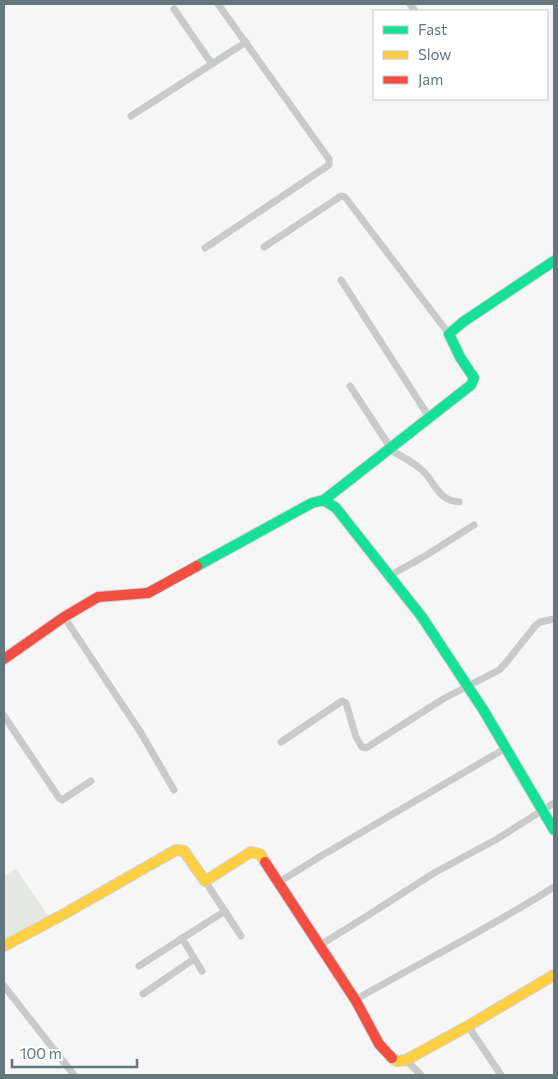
<svg xmlns="http://www.w3.org/2000/svg" width="558" height="1079" font-family="Commissioner,sans-serif">
  <style>
    .green { fill: #e6e8e3 }
    .lines { fill: none; stroke-linecap: round; stroke-linejoin: round }
    .fast-casing { stroke: #d2d3d4; stroke-width: 12 }
    .slow-casing { stroke: #d2d3d4; stroke-width: 12 }
    .jam-casing { stroke: #d2d3d4; stroke-width: 12 }
    .street { stroke: #c9cbcb; stroke-width: 7 }
    .fast { stroke: #16e098; stroke-width: 10 }
    .slow { stroke: #ffcf43; stroke-width: 10 }
    .jam { stroke: #f24e42; stroke-width: 10 }
  </style>
  <rect width="100%" height="100%" fill="#f6f6f6"/>
  <!-- green -->
  <path class="green" d="M 16,869 L 50,918 L 4,940 L 4,876 Z"/>
  <g class="lines">
    <defs>
      <g id="fast">
        <path d="M 324,500 L 471,385 L 474,378 L 460,357 L 449,334 L 463,322 L 554,261"/>
        <path d="M 197,566 L 312,503 L 324,500 L 336,508 L 422,617 L 484,711 L 554,830"/>
      </g>
      <g id="slow">
        <path d="M 4,946 L 64,914 L 176,850 L 184,851 L 205,881 L 251,852 L 260,854 L 265,862"/>
        <path d="M 392,1058 L 397,1061 L 406,1060 L 468,1026 L 554,975"/>
      </g>
      <g id="jam">
        <path d="M 4,659 L 64,617 L 98,597 L 148,593 L 197,566"/>
        <path d="M 265,862 L 356,1001 L 379,1044 L 392,1058"/>
      </g>
    </defs>
    <!-- fast casing -->
    <use href="#fast" class="fast-casing"/>
    <!-- slow casing -->
    <use href="#slow" class="slow-casing"/>
    <!-- jam casing -->
    <use href="#jam" class="jam-casing"/>
    <!-- street -->
    <g class="street">
      <path d="M 410,4 L 415,11"/>
      <path d="M 174,9 L 212,64"/>
      <path d="M 131,116 L 246,42"/>
      <path d="M 264,247 L 341,196 L 345,197 L 449,334"/>
      <path d="M 205,248 L 329,165 L 329,159 L 218,4"/>
      <path d="M 341,280 L 429,417"/>
      <path d="M 350,386 L 390,447"/>
      <path d="M 388,449 C 400,455 412,461 422,470 C 437,484 437,500 459,502"/>
      <path d="M 389,576 L 425,556 L 474,525"/>
      <path d="M 64,617 L 141,733 L 174,790"/>
      <path d="M 4,716 L 59,798 L 62,800 L 91,781"/>
      <path d="M 281,742 L 342,701 L 346,703 L 356,737 L 362,747 L 366,748 L 443,699 L 499,670 L 505,664 L 536,625 L 540,622 L 554,619"/>
      <path d="M 205,881 L 241,936"/>
      <path d="M 279,882 L 321,856 L 506,748"/>
      <path d="M 182,938 L 202,971"/>
      <path d="M 320,945 L 367,916 L 434,873 L 497,839 L 554,803"/>
      <path d="M 139,966 L 225,911"/>
      <path d="M 4,986 L 74,1075"/>
      <path d="M 143,994 L 194,959"/>
      <path d="M 355,1000 C 421,962 490,928 554,887"/>
      <path d="M 468,1026 L 501,1075"/>
      <path d="M 406,1060 L 421,1075"/>
    </g>
    <!-- fast -->
    <use href="#fast" class="fast"/>
    <!-- slow -->
    <use href="#slow" class="slow"/>
    <!-- jam -->
    <use href="#jam" class="jam"/>
  </g>
  <!-- border -->
  <rect width="558" height="1079" fill="none" stroke="#64767e" stroke-width="10"/>
  <!-- legend -->
  <rect x="373" y="10" width="175" height="90" fill="#ffffff" stroke="#c1c8cb"/>
  <rect x="383" y="26" width="25" height="8" fill="#16e098" stroke="#c1c8cb"/>
  <text x="418" y="35" font-size="15" fill="#64767e">Fast</text>
  <rect x="383" y="51" width="25" height="8" fill="#ffcf43" stroke="#c1c8cb"/>
  <text x="418" y="60" font-size="15" fill="#64767e">Slow</text>
  <rect x="383" y="76" width="25" height="8" fill="#f24e42" stroke="#c1c8cb"/>
  <text x="418" y="85" font-size="15" fill="#64767e">Jam</text>
  <!-- scale -->
  <path d="M12 1059v8h125v-8" fill="none" stroke="#64767e" stroke-width="2.5"/>
  <text x="20" y="1059" font-size="15" fill="#64767e" stroke="#ffffff" stroke-width="4" paint-order="stroke">100 m</text>
</svg>
